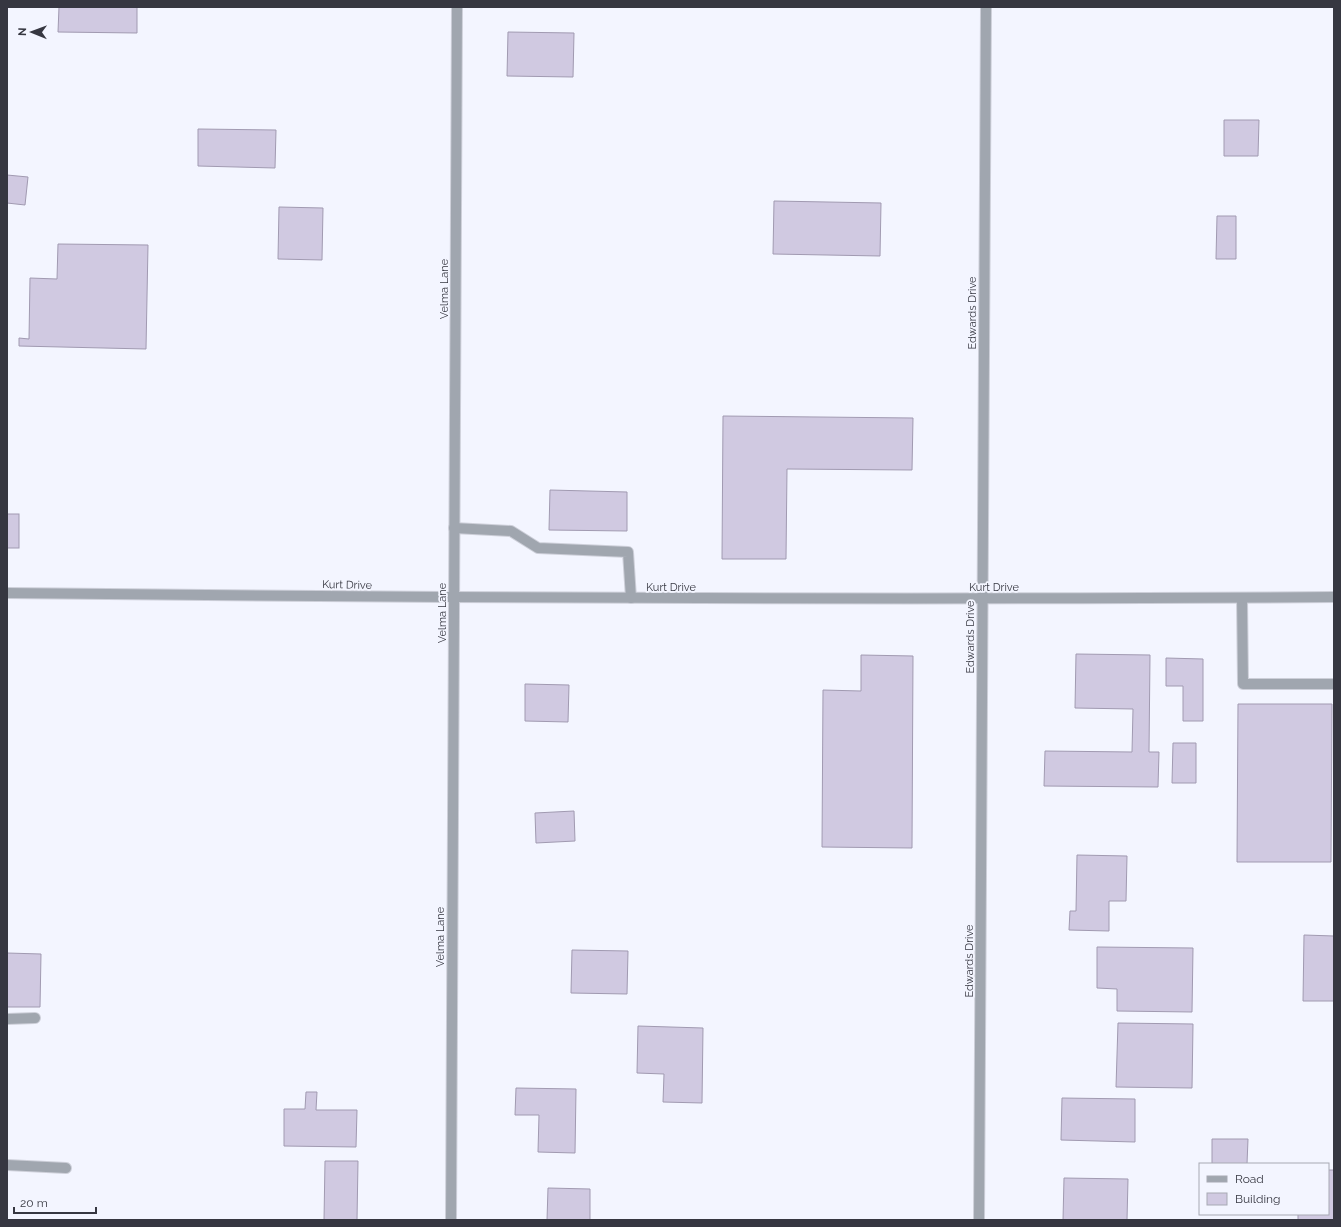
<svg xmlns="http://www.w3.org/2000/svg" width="1341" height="1227" font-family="Raleway,sans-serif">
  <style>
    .building { fill: #d0c9e1; stroke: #a19ab1 }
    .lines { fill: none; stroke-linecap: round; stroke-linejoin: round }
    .lane-casing { stroke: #cdcfd9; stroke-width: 12 }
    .street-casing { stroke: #cdcfd9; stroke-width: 12 }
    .lane { stroke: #a0a6af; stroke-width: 10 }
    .street { stroke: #a0a6af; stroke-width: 10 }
    .labels { text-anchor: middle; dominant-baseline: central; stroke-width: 3.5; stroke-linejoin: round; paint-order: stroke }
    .street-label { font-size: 11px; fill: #363741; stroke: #f3f5ff }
  </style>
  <rect width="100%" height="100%" fill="#f3f5ff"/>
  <!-- building -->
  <g class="building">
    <path d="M 59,7 L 137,7 L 137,33 L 58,32 Z"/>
    <path d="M 508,32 L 574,33 L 573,77 L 507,76 Z"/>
    <path d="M 1224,120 L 1259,120 L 1258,156 L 1224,156 Z"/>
    <path d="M 198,129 L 276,130 L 275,168 L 198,166 Z"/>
    <path d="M 7,175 L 28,177 L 25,205 L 7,203 Z"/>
    <path d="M 774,201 L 881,203 L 880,256 L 773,254 Z"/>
    <path d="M 279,207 L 323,208 L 322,260 L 278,259 Z"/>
    <path d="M 1217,216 L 1236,216 L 1236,259 L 1216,259 Z"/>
    <path d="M 58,244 L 148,245 L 146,349 L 19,346 L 19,338 L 29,339 L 30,278 L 57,279 Z"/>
    <path d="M 723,416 L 913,418 L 912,470 L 787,469 L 786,559 L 722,559 Z"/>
    <path d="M 550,490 L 627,492 L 627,531 L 549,530 Z"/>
    <rect x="7" y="514" width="12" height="34"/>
    <path d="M 1076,654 L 1150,655 L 1149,752 L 1159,752 L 1158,787 L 1044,786 L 1045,751 L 1132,752 L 1133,709 L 1075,708 Z"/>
    <path d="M 861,655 L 913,656 L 912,848 L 822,847 L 823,690 L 861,691 Z"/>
    <path d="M 1166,658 L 1203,659 L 1203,721 L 1183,721 L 1183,686 L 1166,686 Z"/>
    <path d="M 525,684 L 569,685 L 568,722 L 525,721 Z"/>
    <path d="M 1238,704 L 1332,704 L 1331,862 L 1237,862 Z"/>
    <path d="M 1173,743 L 1196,743 L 1196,783 L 1172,783 Z"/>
    <path d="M 574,811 L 575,841 L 536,843 L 535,813 Z"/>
    <path d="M 1077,855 L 1127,856 L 1126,901 L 1109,901 L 1109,931 L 1069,930 L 1070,911 L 1076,911 Z"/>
    <path d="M 1304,935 L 1334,936 L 1334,1001 L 1303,1001 Z"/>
    <path d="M 1097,947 L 1193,948 L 1192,1012 L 1117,1011 L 1117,989 L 1097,988 Z"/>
    <path d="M 572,950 L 628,951 L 627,994 L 571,993 Z"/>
    <path d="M 7,953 L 41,954 L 40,1007 L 7,1007 Z"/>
    <path d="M 1118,1023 L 1193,1024 L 1192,1088 L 1116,1087 Z"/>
    <path d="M 638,1026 L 703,1028 L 702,1103 L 663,1102 L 664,1074 L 637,1073 Z"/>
    <path d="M 516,1088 L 576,1089 L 575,1153 L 538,1152 L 539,1115 L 515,1115 Z"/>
    <path d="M 306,1092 L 317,1092 L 316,1110 L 357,1110 L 356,1147 L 284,1146 L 284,1109 L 305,1109 Z"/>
    <path d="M 1062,1098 L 1135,1099 L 1135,1142 L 1061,1140 Z"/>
    <path d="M 1212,1139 L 1248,1139 L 1247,1164 L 1212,1164 Z"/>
    <path d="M 325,1161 L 358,1161 L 357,1220 L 324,1220 Z"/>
    <path d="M 1328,1170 L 1334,1170 L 1334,1220 L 1298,1220 L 1298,1214 L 1328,1214 Z"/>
    <path d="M 1064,1178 L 1128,1179 L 1127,1220 L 1063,1220 Z"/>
    <path d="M 548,1188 L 590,1189 L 590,1220 L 547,1220 Z"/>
  </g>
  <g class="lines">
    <defs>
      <g id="lane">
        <path d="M 454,528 L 511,531 L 538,548 L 628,552 L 631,598"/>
        <path d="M 1242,598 L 1243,684 L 1334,684"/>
        <path d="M 7,1019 L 35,1018"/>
        <path d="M 7,1165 L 66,1168"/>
      </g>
      <g id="street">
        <path d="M 7,593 C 449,598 892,600 1334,597"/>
        <path d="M 451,1220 L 457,7"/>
        <path d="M 979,1220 L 986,7"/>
      </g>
    </defs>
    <!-- lane casing -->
    <use href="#lane" class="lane-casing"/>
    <!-- street casing -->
    <use href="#street" class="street-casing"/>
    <!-- lane -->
    <use href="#lane" class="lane"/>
    <!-- street -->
    <use href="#street" class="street"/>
  </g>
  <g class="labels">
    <!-- street labels -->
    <g class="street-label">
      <text transform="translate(444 289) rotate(-90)">Velma Lane</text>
      <text transform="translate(972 313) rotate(-90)">Edwards Drive</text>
      <text transform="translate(347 585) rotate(1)">Kurt Drive</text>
      <text x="671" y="587">Kurt Drive</text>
      <text x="994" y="587">Kurt Drive</text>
      <text transform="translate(442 613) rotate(-90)">Velma Lane</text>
      <text transform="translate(970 637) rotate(-90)">Edwards Drive</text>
      <text transform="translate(440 937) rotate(-90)">Velma Lane</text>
      <text transform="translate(969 961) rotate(-90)">Edwards Drive</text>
    </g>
  </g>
  <!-- border -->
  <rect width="1341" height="1227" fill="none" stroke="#363741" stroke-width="16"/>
  <!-- legend -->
  <rect x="1199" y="1163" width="130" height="52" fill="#f3f5ff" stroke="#a7a9b3"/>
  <rect x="1207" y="1176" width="20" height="6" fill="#a0a6af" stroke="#a7a9b3"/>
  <text x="1235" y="1183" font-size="12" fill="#363741">Road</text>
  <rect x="1207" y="1193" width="20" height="12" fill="#d0c9e1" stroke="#a7a9b3"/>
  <text x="1235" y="1203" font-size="12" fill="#363741">Building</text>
  <!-- north arrow -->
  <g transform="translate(32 32) rotate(271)" stroke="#f3f5ff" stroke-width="3" paint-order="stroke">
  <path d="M0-3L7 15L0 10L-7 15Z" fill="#363741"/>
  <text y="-6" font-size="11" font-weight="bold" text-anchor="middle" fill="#363741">N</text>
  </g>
  <!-- scale -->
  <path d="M14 1207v6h82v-6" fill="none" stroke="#363741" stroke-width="2"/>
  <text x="20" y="1207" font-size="12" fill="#363741" stroke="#f3f5ff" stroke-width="3" paint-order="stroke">20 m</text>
</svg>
